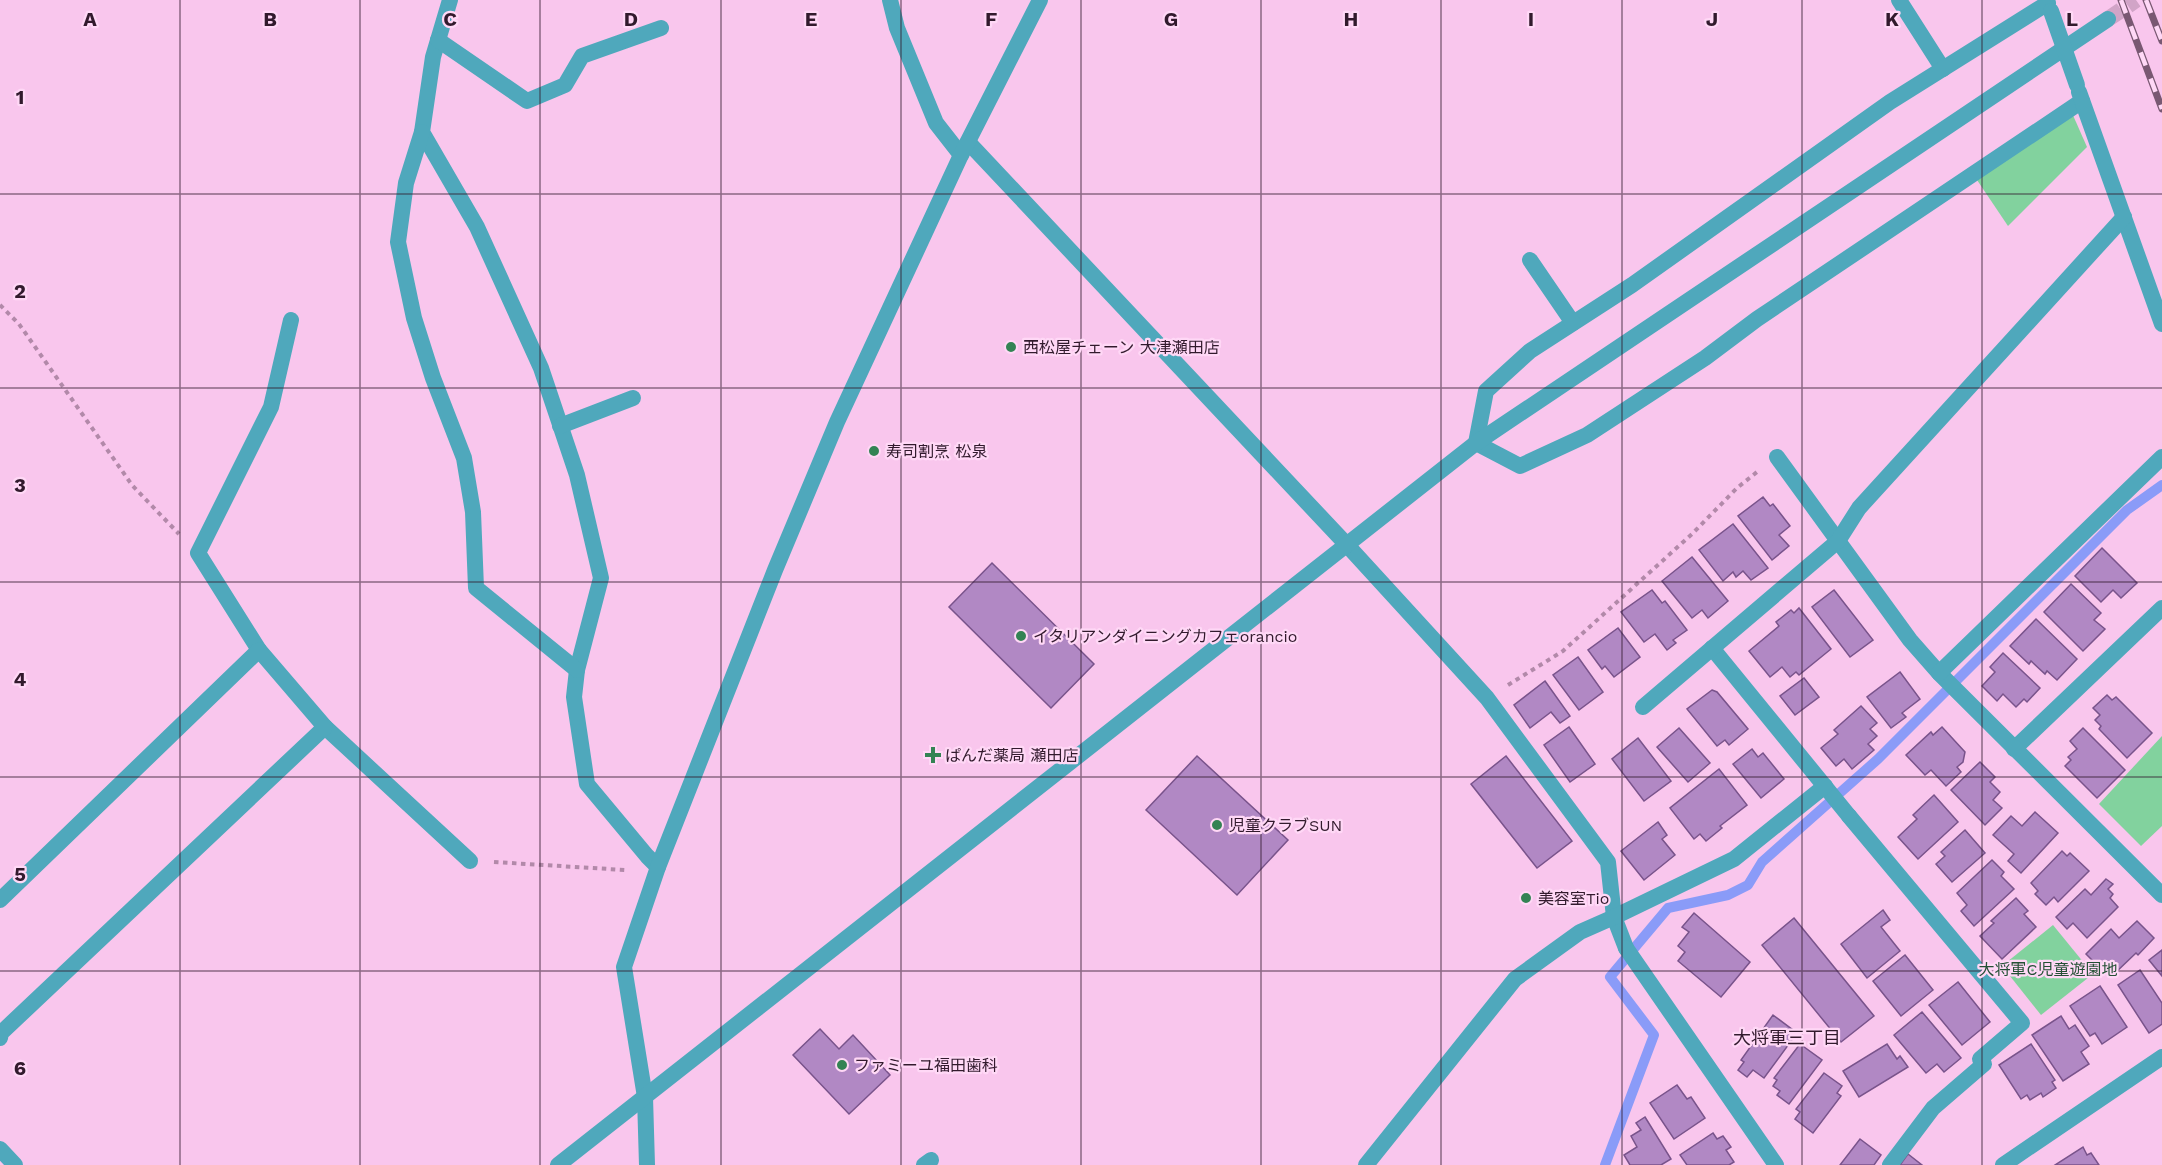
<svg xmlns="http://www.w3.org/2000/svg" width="2162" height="1165" font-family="'Work Sans','Noto Sans JP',sans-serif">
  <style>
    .green { fill: #82d29e }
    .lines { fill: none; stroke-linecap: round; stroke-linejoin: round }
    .stream { stroke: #8a9bf8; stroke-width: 10 }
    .building { fill: #b188c4; stroke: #79538b; stroke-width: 1.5 }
    .tertiary-tunnel { stroke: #d1a4c7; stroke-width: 16; stroke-dasharray: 16 8; stroke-linecap: butt }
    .path { stroke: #b289a9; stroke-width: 4; stroke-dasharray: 4.5 4.5; stroke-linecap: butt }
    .service { stroke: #4fa8bc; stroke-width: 16 }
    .minor { stroke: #4fa8bc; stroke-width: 16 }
    .tertiary { stroke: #4fa8bc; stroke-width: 16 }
    .rail-casing { stroke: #795872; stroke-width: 7 }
    .rail { stroke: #ffd8f6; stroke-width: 4.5; stroke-dasharray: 14; stroke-linecap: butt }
    .minor-bridge { stroke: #4fa8bc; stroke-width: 16 }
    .grid { fill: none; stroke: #321a2d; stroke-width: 1.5; stroke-opacity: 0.55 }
    .poi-dot { fill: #338354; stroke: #ffd8f6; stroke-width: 2 }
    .labels { text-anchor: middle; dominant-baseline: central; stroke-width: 4.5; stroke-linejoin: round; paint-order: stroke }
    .poi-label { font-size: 16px; fill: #321a2d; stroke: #ffd8f6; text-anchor: start }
    .park-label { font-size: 16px; fill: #245035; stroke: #ffd8f6 }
    .neighbourhood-label { font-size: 18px; fill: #321a2d; stroke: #ffd8f6 }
    .grid-label { font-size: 20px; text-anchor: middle; font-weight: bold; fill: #321a2d; stroke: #ffd8f6; stroke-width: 4.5; stroke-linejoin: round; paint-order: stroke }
  </style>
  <rect width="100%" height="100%" fill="#f9c6ed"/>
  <!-- green -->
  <g class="green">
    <path d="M 2072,113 L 2087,147 L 2008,226 L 1973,174 Z"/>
    <path d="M 2162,736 L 2162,826 L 2141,846 L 2099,804 Z"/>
    <path d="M 2053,925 L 2093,974 L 2041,1015 L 2002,966 Z"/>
  </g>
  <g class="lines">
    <!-- stream -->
    <path class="stream" d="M 1605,1165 L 1654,1035 L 1610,977 L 1668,908 L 1728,895 L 1748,885 L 1762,862 L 1878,759 L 2127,510 L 2162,485"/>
  </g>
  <!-- building -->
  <g class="building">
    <path d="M 1763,497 L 1770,506 L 1773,504 L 1790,526 L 1779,535 L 1789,546 L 1772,560 L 1738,516 Z"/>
    <path d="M 1733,524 L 1768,568 L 1751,580 L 1743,571 L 1736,577 L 1733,572 L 1723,581 L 1699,550 Z"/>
    <path d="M 2102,548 L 2137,583 L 2121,598 L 2113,590 L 2101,602 L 2075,576 Z"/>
    <path d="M 1692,557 L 1728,601 L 1708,618 L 1702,610 L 1692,618 L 1662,581 Z"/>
    <path d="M 992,563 L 1094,664 L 1051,708 L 949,607 Z"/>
    <path d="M 2071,584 L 2101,613 L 2094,620 L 2105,629 L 2083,651 L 2044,612 Z"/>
    <path d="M 1652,590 L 1662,603 L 1665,601 L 1687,630 L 1673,640 L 1676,643 L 1667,650 L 1655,634 L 1644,642 L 1621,612 Z"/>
    <path d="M 1834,590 L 1873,640 L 1850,657 L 1812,607 Z"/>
    <path d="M 1799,608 L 1831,649 L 1799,675 L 1796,672 L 1790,677 L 1782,667 L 1770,677 L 1749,651 L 1779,626 L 1776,622 L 1791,610 L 1794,613 Z"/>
    <path d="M 2036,619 L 2077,659 L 2057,680 L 2047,671 L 2045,674 L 2031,661 L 2029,664 L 2010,646 Z"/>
    <path d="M 1618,628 L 1640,657 L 1614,677 L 1605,666 L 1602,669 L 1588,650 Z"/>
    <path d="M 2003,653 L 2040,688 L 2027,702 L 2024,699 L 2016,707 L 2003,694 L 1997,701 L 1982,686 L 1995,672 L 1990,667 Z"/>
    <path d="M 1578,657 L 1603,692 L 1579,710 L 1553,675 Z"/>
    <path d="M 1900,672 L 1920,699 L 1902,713 L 1906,717 L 1891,728 L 1867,697 Z"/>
    <path d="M 1804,678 L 1819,697 L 1795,715 L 1780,696 Z"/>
    <path d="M 1545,681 L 1570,716 L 1560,723 L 1551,712 L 1530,728 L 1514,705 Z"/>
    <path d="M 1712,690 L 1717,692 L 1748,729 L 1729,745 L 1725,740 L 1717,746 L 1687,709 Z"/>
    <path d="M 2107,695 L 2112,700 L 2116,697 L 2152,733 L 2127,758 L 2099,729 L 2101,726 L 2095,720 L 2100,715 L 2093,708 Z"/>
    <path d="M 1861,706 L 1877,723 L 1870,729 L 1877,736 L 1868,744 L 1874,750 L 1852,769 L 1844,759 L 1836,766 L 1821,748 L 1838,734 L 1834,730 Z"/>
    <path d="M 1569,727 L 1595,764 L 1570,782 L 1544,745 Z"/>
    <path d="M 1942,727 L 1965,752 L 1963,762 L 1957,767 L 1961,772 L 1946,786 L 1931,770 L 1925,775 L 1906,755 L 1931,732 L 1933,735 Z"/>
    <path d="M 1679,728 L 1710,763 L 1688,782 L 1657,747 Z"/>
    <path d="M 2083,728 L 2125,770 L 2097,798 L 2065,766 L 2071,760 L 2068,757 L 2077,749 L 2070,741 Z"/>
    <path d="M 1638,738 L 1671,781 L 1644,801 L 1612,759 Z"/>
    <path d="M 1752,749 L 1758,757 L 1763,753 L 1784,779 L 1761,798 L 1733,764 Z"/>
    <path d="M 1197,756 L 1288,840 L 1237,895 L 1146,810 Z"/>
    <path d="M 1506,756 L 1572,841 L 1537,868 L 1471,784 Z"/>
    <path d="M 1980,762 L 1995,777 L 1990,782 L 2000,792 L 1993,800 L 2002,808 L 1985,825 L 1951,790 Z"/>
    <path d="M 1719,769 L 1747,805 L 1720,826 L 1722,828 L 1706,841 L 1700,834 L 1694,839 L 1670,808 Z"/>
    <path d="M 1934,795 L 1958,822 L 1918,859 L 1898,837 L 1917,819 L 1913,815 Z"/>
    <path d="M 2035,812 L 2058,833 L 2021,873 L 2008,861 L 2014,854 L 1993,835 L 2011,816 L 2022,826 Z"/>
    <path d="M 1658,822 L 1667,835 L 1662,839 L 1675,855 L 1644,880 L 1621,851 Z"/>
    <path d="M 1965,830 L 1985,853 L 1952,882 L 1936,864 L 1945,856 L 1941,852 Z"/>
    <path d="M 2062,851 L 2067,856 L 2070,853 L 2089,871 L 2058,902 L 2054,897 L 2046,905 L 2035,894 L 2038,891 L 2031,883 Z"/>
    <path d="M 1992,860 L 2004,872 L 2001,876 L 2014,889 L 1974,926 L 1961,911 L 1967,905 L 1957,893 Z"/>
    <path d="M 2106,879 L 2113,884 L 2108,889 L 2113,894 L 2110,898 L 2118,907 L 2087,938 L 2073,923 L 2067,929 L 2056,917 L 2085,889 L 2091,895 Z"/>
    <path d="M 2016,898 L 2028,911 L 2024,914 L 2036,927 L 2002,959 L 1980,936 L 1994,923 L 1991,921 Z"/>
    <path d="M 1883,910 L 1890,920 L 1881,927 L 1900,951 L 1867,978 L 1841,944 Z"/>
    <path d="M 1694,913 L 1750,962 L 1721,997 L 1678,961 L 1685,952 L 1678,946 L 1689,932 L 1682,927 Z"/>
    <path d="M 1794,918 L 1874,1016 L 1841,1042 L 1762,945 Z"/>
    <path d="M 2137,921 L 2154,938 L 2138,955 L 2136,953 L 2114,974 L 2109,970 L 2106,974 L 2086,954 L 2111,929 L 2119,938 Z"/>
    <path d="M 2162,950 L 2162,976 L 2149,960 Z"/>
    <path d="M 1905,955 L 1933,990 L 1901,1016 L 1873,981 Z"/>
    <path d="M 2140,970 L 2162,1003 L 2162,1024 L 2149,1033 L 2118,985 Z"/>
    <path d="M 1958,982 L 1990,1022 L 1962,1045 L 1929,1005 Z"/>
    <path d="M 2100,986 L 2127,1027 L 2102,1044 L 2095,1033 L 2090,1036 L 2070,1006 Z"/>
    <path d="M 1922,1012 L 1961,1058 L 1944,1072 L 1937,1064 L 1926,1073 L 1894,1035 Z"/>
    <path d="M 1773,1015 L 1797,1033 L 1764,1078 L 1753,1070 L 1747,1077 L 1738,1070 L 1744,1062 L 1741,1060 Z"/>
    <path d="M 2061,1016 L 2069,1029 L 2075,1025 L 2089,1046 L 2081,1052 L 2089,1064 L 2063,1081 L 2032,1035 Z"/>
    <path d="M 820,1029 L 839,1049 L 853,1035 L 890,1075 L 849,1114 L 793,1055 Z"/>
    <path d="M 1800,1044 L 1822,1060 L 1789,1104 L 1777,1095 L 1780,1091 L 1773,1086 L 1777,1080 L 1774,1078 Z"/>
    <path d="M 1887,1044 L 1897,1059 L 1900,1056 L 1908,1067 L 1859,1097 L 1843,1071 Z"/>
    <path d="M 2031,1044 L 2055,1080 L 2052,1082 L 2056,1088 L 2043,1097 L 2041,1093 L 2030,1100 L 2027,1095 L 2021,1099 L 1999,1065 Z"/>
    <path d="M 1824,1073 L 1842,1086 L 1837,1093 L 1841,1096 L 1813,1133 L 1795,1119 L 1800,1112 L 1796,1109 Z"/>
    <path d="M 1677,1085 L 1687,1099 L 1691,1097 L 1705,1118 L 1674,1139 L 1650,1103 Z"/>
    <path d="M 1645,1117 L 1671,1159 L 1661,1165 L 1630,1165 L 1624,1155 L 1637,1147 L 1631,1136 L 1641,1130 L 1636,1123 Z"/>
    <path d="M 1713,1133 L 1717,1139 L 1723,1136 L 1731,1147 L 1726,1150 L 1734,1162 L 1729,1165 L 1687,1165 L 1680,1155 Z"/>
    <path d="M 1860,1139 L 1881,1155 L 1874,1165 L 1840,1165 Z"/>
    <path d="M 2083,1147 L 2087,1155 L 2091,1153 L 2099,1165 L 2055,1165 Z"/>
    <path d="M 1908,1154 L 1922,1165 L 1900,1165 Z"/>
  </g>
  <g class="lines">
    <!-- tertiary-tunnel -->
    <path class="tertiary-tunnel" d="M 2108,19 L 2136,0"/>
    <!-- path -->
    <g class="path">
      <path d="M 0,305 L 19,324 L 132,485 L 179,534"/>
      <path d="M 1508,685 L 1563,651 L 1692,534 L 1737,488 L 1757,472"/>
      <path d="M 494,862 L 625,870"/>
    </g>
    <!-- service -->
    <g class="service">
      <path d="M 1347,545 L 1487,698 L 1608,862 L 1614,917 L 1626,948"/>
      <path d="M 2014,749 L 2162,608"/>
      <path d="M 1849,816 L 2022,1023 L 1980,1059 L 1984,1064 L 1933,1108 L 1890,1165"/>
    </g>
    <!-- minor -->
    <g class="minor">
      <path d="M 450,0 L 433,57 L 422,132 L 477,227 L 541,368 L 577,475 L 601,578 L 577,670 L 574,697 L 587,784 L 647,856 L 658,867"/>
      <path d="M 890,0 L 897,28 L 936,123 L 961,155"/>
      <path d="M 1899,0 L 1943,69"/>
      <path d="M 2048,3 L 1890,102 L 1632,285 L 1530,351 L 1486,391 L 1476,443 L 1520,466 L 1587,435 L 1705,358 L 1757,319 L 2082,101"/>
      <path d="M 438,40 L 527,101 L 565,85 L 582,56 L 661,28"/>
      <path d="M 2079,92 L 2162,324"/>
      <path d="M 422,132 L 406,183 L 398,242 L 414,318 L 433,378 L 464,458 L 473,512 L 476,588 L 577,670"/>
      <path d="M 968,142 L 1347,545"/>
      <path d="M 1530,260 L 1573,323"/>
      <path d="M 560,426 L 633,398"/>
      <path d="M 1777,457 L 1910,640 L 1939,673 L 2162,895"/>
      <path d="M 1712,648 L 1849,816"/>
      <path d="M 259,650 L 198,553 L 271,407 L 291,320"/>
      <path d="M 1939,673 L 2162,457"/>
      <path d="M 1643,707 L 1838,541 L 1859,508 L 2124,217"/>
      <path d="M 325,727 L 470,861"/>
      <path d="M 0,900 L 259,650 L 325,727 L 1,1033 L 0,1038"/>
      <path d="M 1626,948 L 1776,1165"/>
      <path d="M 645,1097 L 624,967 L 658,867 L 775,570 L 837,422 L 961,155 L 1040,0"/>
      <path d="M 0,1149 L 15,1165"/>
      <path d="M 924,1165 L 931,1160"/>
      <path d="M 1366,1165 L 1515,979 L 1580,932 L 1614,917 L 1734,859 L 1825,786"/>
      <path d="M 2003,1165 L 2162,1057"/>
    </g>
    <!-- tertiary -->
    <g class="tertiary">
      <path d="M 645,1097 L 647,1165"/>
      <path d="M 558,1165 L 1476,443 L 2108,19"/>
    </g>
    <defs>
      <g id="rail">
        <path d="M 2121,0 L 2162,109"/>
        <path d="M 2146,0 L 2162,41"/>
      </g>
    </defs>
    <!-- rail casing -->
    <use href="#rail" class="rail-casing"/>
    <!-- rail -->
    <use href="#rail" class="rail"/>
    <!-- minor-bridge -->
    <path class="minor-bridge" d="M 2051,11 L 2077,85"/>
  </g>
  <!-- grid -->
  <path class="grid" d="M 180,0 L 180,1165M 360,0 L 360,1165M 540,0 L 540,1165M 721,0 L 721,1165M 901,0 L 901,1165M 1081,0 L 1081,1165M 1261,0 L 1261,1165M 1441,0 L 1441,1165M 1622,0 L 1622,1165M 1802,0 L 1802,1165M 1982,0 L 1982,1165M 0,194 L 2162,194M 0,388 L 2162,388M 0,582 L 2162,582M 0,777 L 2162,777M 0,971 L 2162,971"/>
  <!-- markers -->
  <g class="poi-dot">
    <circle cx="1011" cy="347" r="6"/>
    <circle cx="874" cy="451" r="6"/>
    <circle cx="1021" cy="636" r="6"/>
    <path d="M930 746h6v6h6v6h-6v6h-6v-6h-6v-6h6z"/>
    <circle cx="1217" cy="825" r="6"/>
    <circle cx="1526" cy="898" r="6"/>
    <circle cx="842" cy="1065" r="6"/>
  </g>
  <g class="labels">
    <!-- poi labels -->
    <g class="poi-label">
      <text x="1023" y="347">西松屋チェーン 大津瀬田店</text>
      <text x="886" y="451">寿司割烹 松泉</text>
      <text x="1033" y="636">イタリアンダイニングカフェorancio</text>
      <text x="945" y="755">ぱんだ薬局 瀬田店</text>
      <text x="1229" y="825">児童クラブSUN</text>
      <text x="1538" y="898">美容室Tio</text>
      <text x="854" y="1065">ファミーユ福田歯科</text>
    </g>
    <!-- park labels -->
    <g class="park-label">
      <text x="2048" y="969">大将軍C児童遊園地</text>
    </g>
    <!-- neighbourhood labels -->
    <g class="neighbourhood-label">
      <text x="1787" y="1037">大将軍三丁目</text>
    </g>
  </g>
  <g class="grid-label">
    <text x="90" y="26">A</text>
    <text x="270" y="26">B</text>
    <text x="450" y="26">C</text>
    <text x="631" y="26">D</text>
    <text x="811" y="26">E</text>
    <text x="991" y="26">F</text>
    <text x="1171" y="26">G</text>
    <text x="1351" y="26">H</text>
    <text x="1531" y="26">I</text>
    <text x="1712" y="26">J</text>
    <text x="1892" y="26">K</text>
    <text x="2072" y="26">L</text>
    <text x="20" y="104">1</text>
    <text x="20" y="298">2</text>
    <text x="20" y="492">3</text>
    <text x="20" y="686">4</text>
    <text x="20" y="881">5</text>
    <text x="20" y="1075">6</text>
  </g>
</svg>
